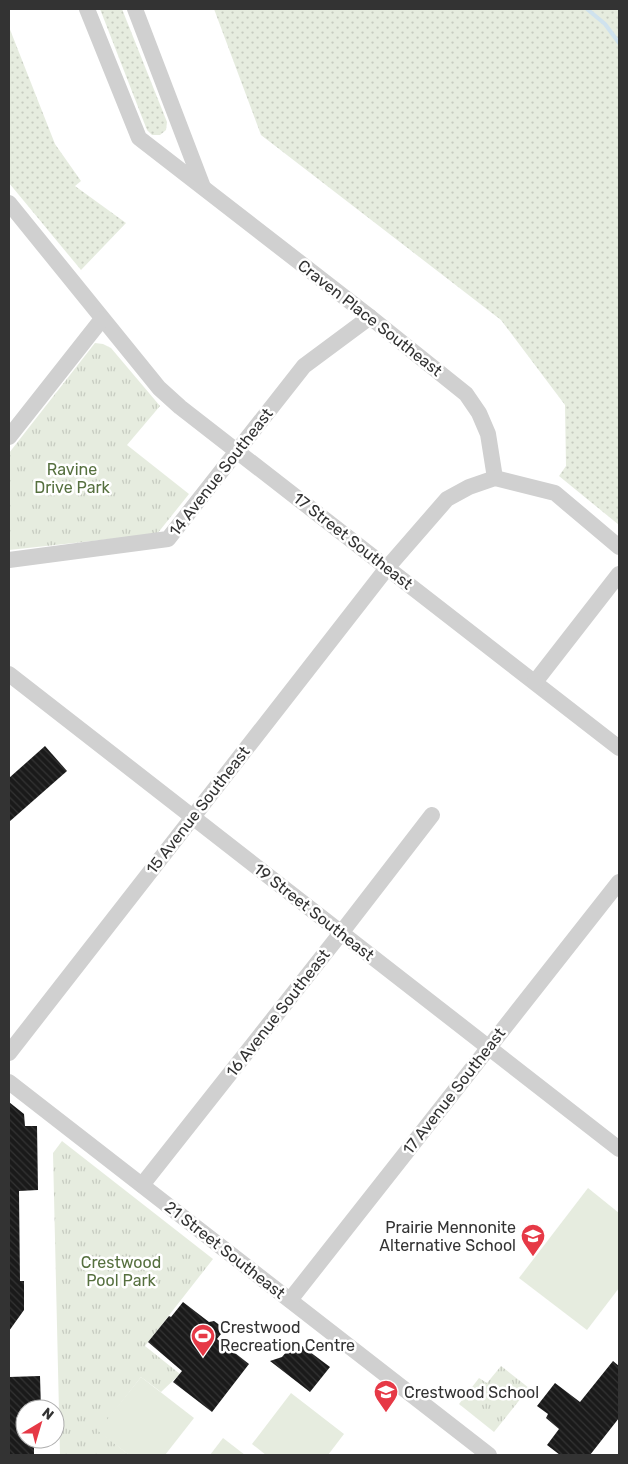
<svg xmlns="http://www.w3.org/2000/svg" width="628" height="1464" font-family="Rubik,sans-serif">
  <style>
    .grass { fill: url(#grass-dots) }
    .park { fill: url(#park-tufts) }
    .pitch { fill: #e6ecdf }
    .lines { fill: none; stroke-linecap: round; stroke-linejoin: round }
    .stream { stroke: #cfe2ee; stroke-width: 4 }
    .building { fill: url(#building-back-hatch) }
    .minor { stroke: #d0d0d0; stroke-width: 16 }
    .labels { text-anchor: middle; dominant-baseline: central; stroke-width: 5; stroke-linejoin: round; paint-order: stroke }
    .street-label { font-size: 16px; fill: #333; stroke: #fff }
    .park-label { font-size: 16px; fill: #56703f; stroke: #fff }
    .poi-label { font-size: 16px; fill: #333; stroke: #fff; text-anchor: start }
  </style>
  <defs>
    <pattern id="grass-dots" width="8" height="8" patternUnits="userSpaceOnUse" patternTransform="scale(1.25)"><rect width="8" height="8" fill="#e6ecdf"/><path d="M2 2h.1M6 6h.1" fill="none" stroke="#c6cbc0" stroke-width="1.8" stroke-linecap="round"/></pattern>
    <pattern id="park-tufts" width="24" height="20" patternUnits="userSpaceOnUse" patternTransform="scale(1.25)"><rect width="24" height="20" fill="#e6ecdf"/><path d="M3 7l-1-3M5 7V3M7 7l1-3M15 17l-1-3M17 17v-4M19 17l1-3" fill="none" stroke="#c6cbc0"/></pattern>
    <pattern id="building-back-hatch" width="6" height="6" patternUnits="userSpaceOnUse" patternTransform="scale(1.25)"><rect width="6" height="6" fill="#1a1a1a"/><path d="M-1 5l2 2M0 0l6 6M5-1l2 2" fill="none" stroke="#333"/></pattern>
  </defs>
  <rect width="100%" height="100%" fill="#fff"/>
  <!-- grass -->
  <g class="grass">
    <path d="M 100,9 L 122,9 L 167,122 L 166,130 L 160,135 L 152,135 L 147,130 Z"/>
    <path d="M 214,9 L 619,9 L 619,525 L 559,476 L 566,466 L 565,405 L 501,320 L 261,135 Z"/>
    <path d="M 9,27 L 55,144 L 81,181 L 75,186 L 126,223 L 81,270 L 9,183 Z"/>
  </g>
  <!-- park -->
  <g class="park">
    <path d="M 95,343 L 103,344 L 111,348 L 160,406 L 127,445 L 189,494 L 157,534 L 9,550 L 9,453 Z"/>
    <path d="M 62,1141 L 213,1259 L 145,1346 L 180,1374 L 161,1392 L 141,1377 L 99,1431 L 129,1455 L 60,1455 L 53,1153 Z"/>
    <path d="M 501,1366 L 529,1388 L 494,1432 L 459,1404 L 479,1378 L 487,1383 Z"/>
  </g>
  <!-- pitch -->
  <g class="pitch">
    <path d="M 588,1188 L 619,1213 L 619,1288 L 587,1330 L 519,1278 Z"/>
    <path d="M 141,1377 L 194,1418 L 165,1455 L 129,1455 L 98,1431 Z"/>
    <path d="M 291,1393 L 344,1434 L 328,1455 L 266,1455 L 252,1444 Z"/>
    <path d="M 223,1438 L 245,1455 L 210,1455 Z"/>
  </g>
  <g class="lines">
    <!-- stream -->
    <path class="stream" d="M 587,9 L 605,24 L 619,43"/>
  </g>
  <!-- building -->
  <g class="building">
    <path d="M 45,746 L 67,771 L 9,822 L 9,778 Z"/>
    <path d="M 9,1102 L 24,1114 L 25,1126 L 37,1126 L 38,1190 L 19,1191 L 20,1281 L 24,1281 L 24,1310 L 9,1331 Z"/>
    <path d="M 183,1302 L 209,1322 L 214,1321 L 225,1329 L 217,1339 L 249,1364 L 212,1412 L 173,1382 L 182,1371 L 148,1342 L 169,1316 L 171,1317 Z"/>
    <path d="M 298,1343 L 330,1367 L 310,1392 L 270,1361 L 282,1357 L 293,1344 Z"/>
    <path d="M 613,1361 L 619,1366 L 619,1418 L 590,1455 L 560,1455 L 547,1445 L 559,1429 L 546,1418 L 548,1414 L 537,1406 L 555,1383 L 580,1402 Z"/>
    <path d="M 40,1376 L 41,1409 L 25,1409 L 25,1439 L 34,1439 L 34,1455 L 9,1455 L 9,1377 Z"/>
  </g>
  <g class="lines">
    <!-- minor -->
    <g class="minor">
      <path d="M 87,9 L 139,138 L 370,317 L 466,394 L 479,413 L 488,434 L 495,478"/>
      <path d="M 135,9 L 203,187"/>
      <path d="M 9,203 L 159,388 L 180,407 L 619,748"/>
      <path d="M 9,437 L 102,319"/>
      <path d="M 9,560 L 168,539 L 304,366 L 370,317"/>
      <path d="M 9,674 L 619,1149"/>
      <path d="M 535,682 L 619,574"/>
      <path d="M 9,1053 L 387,568 L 447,499 L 469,487 L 495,478 L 555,493 L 619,547"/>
      <path d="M 9,1082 L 489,1455"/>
      <path d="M 142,1185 L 341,933 L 432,815"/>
      <path d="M 290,1300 L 619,882"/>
    </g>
  </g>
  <!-- icons -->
  <defs>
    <symbol id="school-pin" viewBox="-11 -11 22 30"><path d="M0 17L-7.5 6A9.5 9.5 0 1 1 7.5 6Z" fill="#e63946" stroke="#fff"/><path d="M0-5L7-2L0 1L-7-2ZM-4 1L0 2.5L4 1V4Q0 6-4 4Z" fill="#fff"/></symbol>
    <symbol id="stadium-pin" viewBox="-11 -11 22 30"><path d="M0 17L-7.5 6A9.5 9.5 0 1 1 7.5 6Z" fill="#e63946" stroke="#fff"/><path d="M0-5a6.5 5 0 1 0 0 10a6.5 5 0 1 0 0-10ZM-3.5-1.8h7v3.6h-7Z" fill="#fff"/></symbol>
  </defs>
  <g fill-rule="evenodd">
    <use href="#school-pin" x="519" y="1222" width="28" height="38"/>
    <use href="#stadium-pin" x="189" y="1322" width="28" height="38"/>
    <use href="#school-pin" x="372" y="1378" width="28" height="38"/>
  </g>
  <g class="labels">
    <!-- street labels -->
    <g class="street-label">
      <text transform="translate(370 318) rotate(38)">Craven Place Southeast</text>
      <text transform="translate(221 472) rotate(-52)">14 Avenue Southeast</text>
      <text transform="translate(353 541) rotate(38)">17 Street Southeast</text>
      <text transform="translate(198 810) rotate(-52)">15 Avenue Southeast</text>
      <text transform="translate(314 912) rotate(38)">19 Street Southeast</text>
      <text transform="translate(278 1013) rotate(-52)">16 Avenue Southeast</text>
      <text transform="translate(454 1091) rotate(-52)">17 Avenue Southeast</text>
      <text transform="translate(225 1250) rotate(38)">21 Street Southeast</text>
    </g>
    <!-- park labels -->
    <g class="park-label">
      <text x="72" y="469">Ravine<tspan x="72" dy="18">Drive Park</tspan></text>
      <text x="121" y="1262">Crestwood<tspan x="121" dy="18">Pool Park</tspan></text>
    </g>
    <!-- poi labels -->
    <g class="poi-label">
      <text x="516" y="1227" text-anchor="end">Prairie Mennonite<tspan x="516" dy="18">Alternative School</tspan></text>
      <text x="220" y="1327">Crestwood<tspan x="220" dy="18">Recreation Centre</tspan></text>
      <text x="404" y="1392">Crestwood School</text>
    </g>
  </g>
  <!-- border -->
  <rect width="628" height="1464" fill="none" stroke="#333333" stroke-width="20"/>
  <!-- north arrow -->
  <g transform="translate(40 1424) rotate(38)"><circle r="24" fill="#ffffff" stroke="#adadad"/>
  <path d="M0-4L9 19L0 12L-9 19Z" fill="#e63946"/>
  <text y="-8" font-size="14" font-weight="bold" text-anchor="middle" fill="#333333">N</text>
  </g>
</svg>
